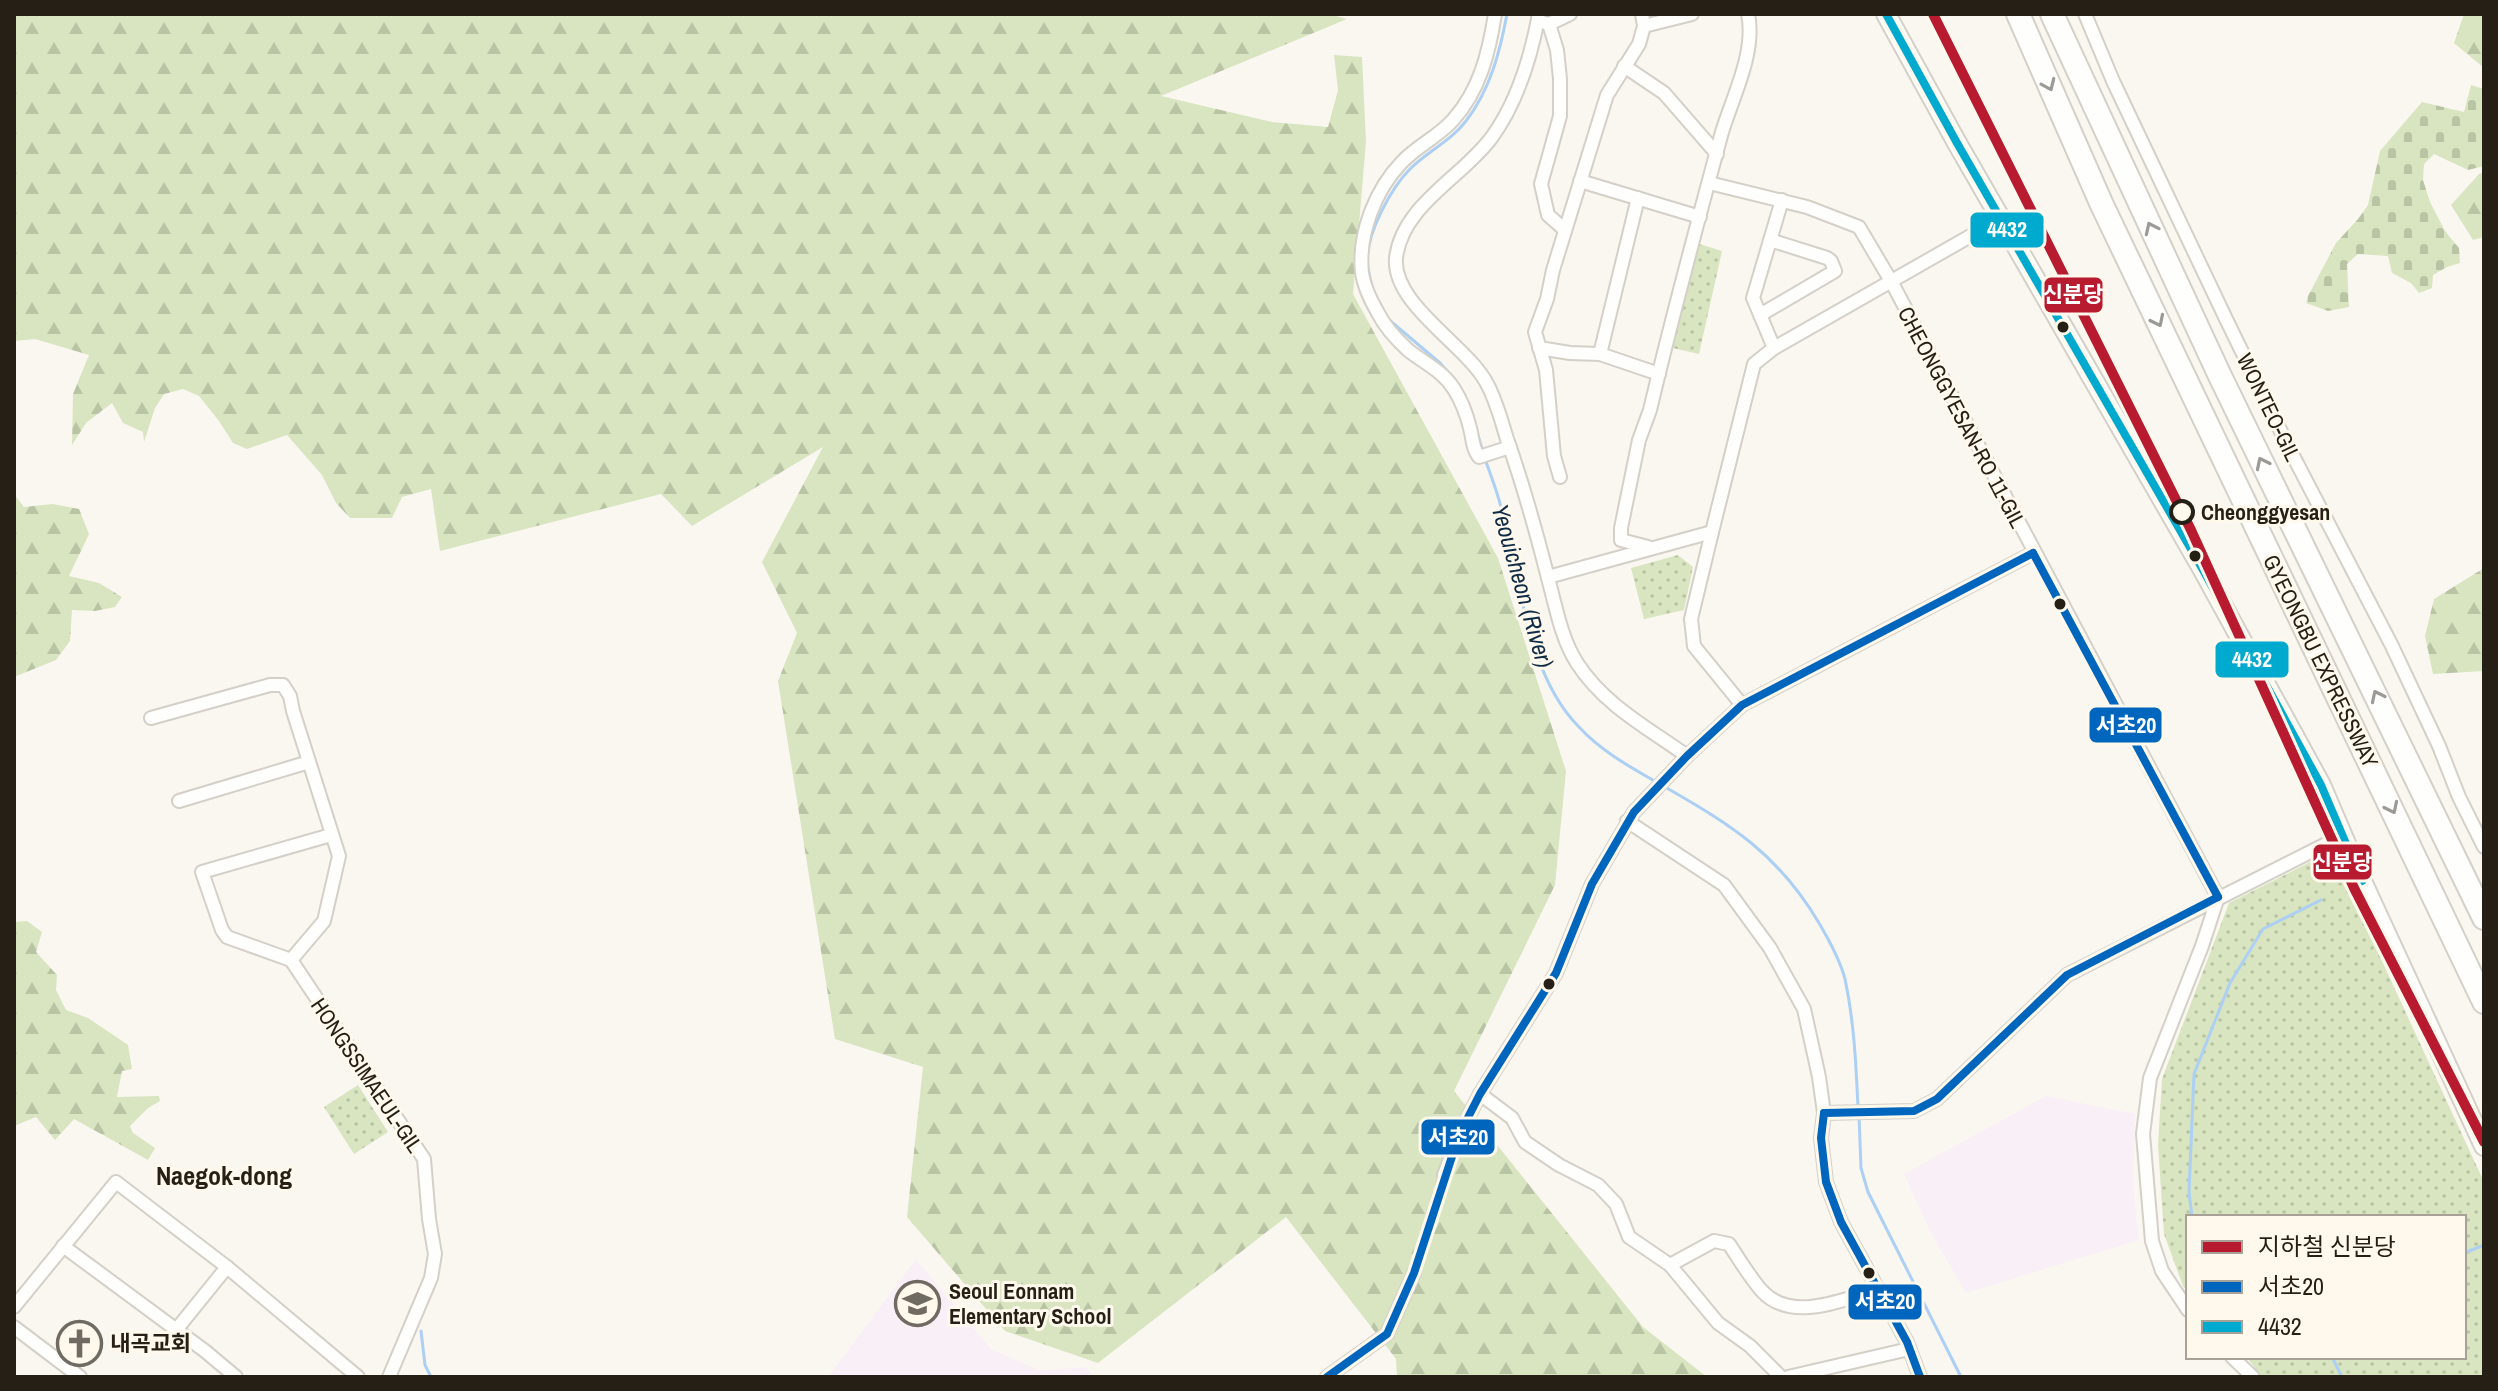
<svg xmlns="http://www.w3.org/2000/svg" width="2498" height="1391" font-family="'Archivo Narrow','Noto Sans KR',sans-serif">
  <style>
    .education { fill: #f9eff7 }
    .forest { fill: url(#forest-firs) }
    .cemetery { fill: url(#cemetery-stones) }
    .park { fill: url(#park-dots) }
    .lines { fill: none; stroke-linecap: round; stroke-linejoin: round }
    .stream { stroke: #accff4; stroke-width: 3 }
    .street-tunnel { stroke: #cfccc5; stroke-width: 12; stroke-dasharray: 12 6; stroke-linecap: butt }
    .street-casing { stroke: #d4d0c8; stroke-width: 16 }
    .secondary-casing { stroke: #d4d0c8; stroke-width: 22 }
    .highway-casing { stroke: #d4d0c8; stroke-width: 26 }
    .street { stroke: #fefefd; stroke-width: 12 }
    .secondary { stroke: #fefefd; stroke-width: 18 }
    .highway { stroke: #fefefd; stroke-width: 22 }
    .bus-1-casing { stroke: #fef8ed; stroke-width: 14 }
    .bus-2-casing { stroke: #fef8ed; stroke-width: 14 }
    .bus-1 { stroke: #0065bd; stroke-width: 8 }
    .bus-2 { stroke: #00a9ce; stroke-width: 8 }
    .metro-1-casing { stroke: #fef8ed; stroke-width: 16 }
    .metro-1 { stroke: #b81b30; stroke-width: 10 }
    .oneway { stroke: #9c9a95 }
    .bus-dot { fill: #251f15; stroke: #fef8ed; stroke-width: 3 }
    .stop-dot { fill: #fef8ed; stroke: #251f15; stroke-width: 4 }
    .labels { text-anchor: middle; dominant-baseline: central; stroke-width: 6; stroke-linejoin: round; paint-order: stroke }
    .street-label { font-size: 22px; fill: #251f15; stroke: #fef8ed }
    .stop-label { font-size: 22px; font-weight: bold; fill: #251f15; stroke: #fef8ed; text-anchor: start }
    .poi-label { font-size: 22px; font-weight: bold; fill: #251f15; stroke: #fef8ed; text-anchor: start }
    .water-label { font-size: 24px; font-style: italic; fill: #112c47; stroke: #fef8ed }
    .quarter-label { font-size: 26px; font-weight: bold; fill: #251f15; stroke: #fef8ed }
    .line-badge { stroke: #fef8ed; stroke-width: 3 }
    .badge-label { font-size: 22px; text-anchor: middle; font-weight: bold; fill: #fff }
  </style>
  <defs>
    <pattern id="forest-firs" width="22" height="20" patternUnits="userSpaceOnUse" patternTransform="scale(2)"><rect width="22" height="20" fill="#d8e5c0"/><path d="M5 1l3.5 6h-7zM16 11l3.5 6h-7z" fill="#b9c4a4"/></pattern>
    <pattern id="cemetery-stones" width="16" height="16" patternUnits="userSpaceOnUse" patternTransform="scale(2)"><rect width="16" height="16" fill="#d8e5c0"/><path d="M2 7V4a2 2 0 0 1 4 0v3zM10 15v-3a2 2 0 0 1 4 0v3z" fill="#b9c4a4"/></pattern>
    <pattern id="park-dots" width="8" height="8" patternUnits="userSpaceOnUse" patternTransform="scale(2)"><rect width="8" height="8" fill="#d8e5c0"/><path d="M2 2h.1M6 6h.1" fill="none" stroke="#b9c4a4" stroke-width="1.8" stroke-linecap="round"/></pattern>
  </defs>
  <rect width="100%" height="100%" fill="#faf7f1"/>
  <!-- education -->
  <g class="education">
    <path d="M 2046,1096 L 2135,1114 L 2133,1187 L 2139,1240 L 1966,1293 L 1931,1233 L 1904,1174 Z"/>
    <path d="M 916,1259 L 991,1349 L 1040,1371 L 1085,1367 L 1094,1377 L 828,1377 Z"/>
  </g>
  <!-- forest -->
  <g class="forest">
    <path d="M 14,14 L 1329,14 L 1347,19 L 1161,96 L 1272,122 L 1328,127 L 1338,90 L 1334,55 L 1362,57 L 1366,142 L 1353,294 L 1498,558 L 1566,771 L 1555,885 L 1454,1091 L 1643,1327 L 1707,1377 L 1397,1377 L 1396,1359 L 1286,1217 L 1098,1363 L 1005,1331 L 907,1217 L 923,1067 L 835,1039 L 778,681 L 797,633 L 762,562 L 823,447 L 692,526 L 661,494 L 440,551 L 431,489 L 402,497 L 392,518 L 350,518 L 336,503 L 322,475 L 287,435 L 247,449 L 233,443 L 219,421 L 199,396 L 183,389 L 164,394 L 155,408 L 144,442 L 143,432 L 123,423 L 112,403 L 86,423 L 72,445 L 73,394 L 89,355 L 35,339 L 14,341 Z"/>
    <path d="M 2464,14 L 2484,14 L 2484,68 L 2454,43 Z"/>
    <path d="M 2484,173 L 2484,237 L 2473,240 L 2451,205 L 2479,174 Z"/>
    <path d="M 14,494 L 24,507 L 53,504 L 79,509 L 89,534 L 69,576 L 99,583 L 122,597 L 115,607 L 95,611 L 72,610 L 70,641 L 56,660 L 14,677 Z"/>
    <path d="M 2484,568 L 2484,671 L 2433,674 L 2425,636 L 2434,599 Z"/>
    <path d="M 27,921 L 42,932 L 36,952 L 57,975 L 56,990 L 66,1010 L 88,1018 L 128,1045 L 132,1069 L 122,1071 L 117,1097 L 159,1096 L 160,1101 L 148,1108 L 130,1126 L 133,1133 L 155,1148 L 148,1160 L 74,1119 L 55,1140 L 36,1117 L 14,1126 L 14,922 Z"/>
  </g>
  <!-- cemetery -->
  <path class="cemetery" d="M 2471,85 L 2484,89 L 2484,166 L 2468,170 L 2434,154 L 2424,164 L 2423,180 L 2430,202 L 2445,231 L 2459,248 L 2460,263 L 2447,267 L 2433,275 L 2432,288 L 2419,293 L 2411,283 L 2392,273 L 2388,256 L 2358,254 L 2347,264 L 2349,307 L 2328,311 L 2306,303 L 2308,296 L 2336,243 L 2358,219 L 2368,205 L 2380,151 L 2422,102 L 2464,112 Z"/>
  <!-- park -->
  <g class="park">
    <path d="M 1696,243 L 1722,251 L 1699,354 L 1673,348 Z"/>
    <path d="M 1678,555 L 1693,567 L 1684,610 L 1644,619 L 1631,568 Z"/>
    <path d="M 2314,860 L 2340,870 L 2484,1182 L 2484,1377 L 2263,1377 L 2246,1357 L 2464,1357 L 2464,1217 L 2188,1217 L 2188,1292 L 2183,1286 L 2164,1234 L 2158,1145 L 2162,1079 L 2229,903 Z"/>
    <path d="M 358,1085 L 388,1132 L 354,1154 L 324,1107 Z"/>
  </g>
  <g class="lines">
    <!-- stream -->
    <g class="stream">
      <path d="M 1373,291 C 1371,282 1368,271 1367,261 C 1367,233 1391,188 1410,169 C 1428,151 1451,141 1466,121 C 1490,90 1500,52 1507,14"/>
      <path d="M 1388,319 L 1440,363 L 1448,372"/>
      <path d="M 1477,432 L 1483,452"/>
      <path d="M 1485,459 C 1491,476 1498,493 1502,511 C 1520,579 1527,675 1579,727 C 1601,751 1630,767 1658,783"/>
      <path d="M 1665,787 C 1733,826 1778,854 1819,923 C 1829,940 1840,960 1845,979 C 1854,1021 1856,1064 1858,1107"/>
      <path d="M 1859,1115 L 1861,1168 L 1868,1192 L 1961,1377"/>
      <path d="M 2192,1217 L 2189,1192 L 2194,1074 L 2230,983 L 2263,929 L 2321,900"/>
      <path d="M 2464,1253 L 2484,1245"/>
      <path d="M 421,1331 L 425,1365 L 431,1377"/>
      <path d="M 2332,1357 L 2342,1377"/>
    </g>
    <!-- street-tunnel -->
    <path class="street-tunnel" d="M 1414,1273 L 1444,1175"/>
    <defs>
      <g id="street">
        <path d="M 1495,14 C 1489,52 1480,90 1453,120 C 1439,136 1417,146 1402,162 C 1375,190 1358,234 1362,273 C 1364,287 1371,301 1378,313 C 1385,327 1396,339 1408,350 C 1424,363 1443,371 1454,389 C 1461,400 1467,416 1470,428 C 1473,439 1472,448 1479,457 L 1510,447"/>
        <path d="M 1539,14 C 1531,57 1518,101 1492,137 C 1463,177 1402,205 1396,258 C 1392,304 1465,344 1486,382 C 1496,399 1501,420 1507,439 C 1523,484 1536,531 1548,578 C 1556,607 1561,638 1577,663 C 1604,705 1648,728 1687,756"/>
        <path d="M 2085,14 L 2113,81 L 2226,319 L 2289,448 L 2391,644 L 2439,746 L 2459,797 L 2484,847"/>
        <path d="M 1545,23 L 1549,24 L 1570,14"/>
        <path d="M 1549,24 L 1557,50 L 1560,79 L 1560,116 L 1541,184 L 1548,215 L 1565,230"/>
        <path d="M 1644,26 L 1692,14"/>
        <path d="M 1624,66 L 1664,93 L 1717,154"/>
        <path d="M 1580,181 L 1700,217"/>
        <path d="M 1709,183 L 1807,207 L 1859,227 L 1891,281 L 2218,897"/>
        <path d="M 1760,315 L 1835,271 L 1831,261 L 1827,258 L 1770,240"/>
        <path d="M 1539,348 L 1570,353 L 1600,354 L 1659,374"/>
        <path d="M 1774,348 L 1753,298 L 1782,200"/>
        <path d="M 1600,354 L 1638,198"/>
        <path d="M 1560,477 L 1554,456 L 1546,370 L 1535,332 L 1547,299 L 1553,270 L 1607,95 L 1639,44 L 1644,26 L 1642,14"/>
        <path d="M 1712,532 L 1691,619 L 1694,646 L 1742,705"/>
        <path d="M 1648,547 L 1621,540 L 1621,528 L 1639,440 L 1650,410 C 1672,317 1697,224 1722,132 C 1733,96 1756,52 1748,14"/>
        <path d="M 1548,577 L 1712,532 L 1754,364 L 1774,348 L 2002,218"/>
        <path d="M 151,718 L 270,685 L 283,685 L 290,696 L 293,711 L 339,856 L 324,921 L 291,960 L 424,1159 L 429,1219 L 435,1254 L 431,1278 L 389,1377"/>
        <path d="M 179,801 L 309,762"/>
        <path d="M 1627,821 L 1724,885 L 1770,948 L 1804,1009 L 1819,1077 L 1824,1113 L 1821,1138 L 1826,1182 L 1841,1222 L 1907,1342 L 1920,1377"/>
        <path d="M 291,960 L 227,937 L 222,930 L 202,872 L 331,835"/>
        <path d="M 1480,1094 L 1512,1118 L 1525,1142 L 1559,1165 L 1598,1185 L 1616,1204 L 1629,1237 L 1670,1265 L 1718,1323 L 1750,1346 L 1781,1377"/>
        <path d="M 1824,1113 L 1914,1111 L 1937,1099 L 2067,975 L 2342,836"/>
        <path d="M 1444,1175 L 1459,1135 L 1480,1094 L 1556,973 L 1592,884 L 1634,812 L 1687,756 L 1742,705 L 2033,553"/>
        <path d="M 63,1246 L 205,1351 L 236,1377"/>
        <path d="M 1670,1265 L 1714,1241 L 1729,1244 C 1739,1259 1749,1276 1761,1290 C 1791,1324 1842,1299 1878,1290"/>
        <path d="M 14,1307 L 116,1182 L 227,1267 L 358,1377"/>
        <path d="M 2188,1310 L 2162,1271 L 2152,1241 L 2143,1134 L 2150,1078 L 2202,946 L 2218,897"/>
        <path d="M 14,1327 L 80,1377"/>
        <path d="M 176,1330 L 227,1267"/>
        <path d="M 2232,1357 L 2253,1377"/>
        <path d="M 1327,1377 L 1387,1334 L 1414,1273"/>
        <path d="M 1788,1377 L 1909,1349"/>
      </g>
      <path id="secondary" d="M 1886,14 L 1957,143 L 2203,570 L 2321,785 L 2362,881 L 2484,1146"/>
      <g id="highway">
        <path d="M 2018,14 L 2102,205 L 2484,1002"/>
        <path d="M 2052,14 L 2220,376 L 2484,918"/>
      </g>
    </defs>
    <!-- street casing -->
    <use href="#street" class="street-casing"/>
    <!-- secondary casing -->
    <use href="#secondary" class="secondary-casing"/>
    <!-- highway casing -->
    <use href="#highway" class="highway-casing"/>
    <!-- street -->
    <use href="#street" class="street"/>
    <!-- secondary -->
    <use href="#secondary" class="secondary"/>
    <!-- highway -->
    <use href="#highway" class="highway"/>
    <defs>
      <g id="bus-1">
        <path d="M 2033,553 L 2218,897"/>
        <path d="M 1824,1113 L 1914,1111 L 1937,1099 L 2067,975 L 2218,897"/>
        <path d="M 1824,1113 L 1821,1138 L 1826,1182 L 1841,1222 L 1907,1342 L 1920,1377"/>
        <path d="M 1327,1377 L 1387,1334 L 1414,1273 L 1459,1135 L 1480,1094 L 1556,973 L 1592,884 L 1634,812 L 1687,756 L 1742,705 L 2033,553"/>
      </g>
      <path id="bus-2" d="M 1886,14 L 1957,143 L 2203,570 L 2321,785 L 2362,881"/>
    </defs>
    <!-- bus-1 casing -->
    <use href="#bus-1" class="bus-1-casing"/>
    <!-- bus-2 casing -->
    <use href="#bus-2" class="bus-2-casing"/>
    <!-- bus-1 -->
    <use href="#bus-1" class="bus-1"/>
    <!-- bus-2 -->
    <use href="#bus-2" class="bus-2"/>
    <defs>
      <path id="metro-1" d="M 1933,14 L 2191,530 L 2354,888 L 2484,1142"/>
    </defs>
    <!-- metro-1 casing -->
    <use href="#metro-1" class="metro-1-casing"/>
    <!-- metro-1 -->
    <use href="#metro-1" class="metro-1"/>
  </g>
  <!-- one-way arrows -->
  <defs><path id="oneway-chevron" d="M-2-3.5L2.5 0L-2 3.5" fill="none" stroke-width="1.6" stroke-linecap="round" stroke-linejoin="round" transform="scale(2)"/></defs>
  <g class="oneway">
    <use href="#oneway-chevron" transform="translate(2049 85) rotate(66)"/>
    <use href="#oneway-chevron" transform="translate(2151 228) rotate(-115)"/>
    <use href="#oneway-chevron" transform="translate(2158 321) rotate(64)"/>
    <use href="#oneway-chevron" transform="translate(2262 463) rotate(-116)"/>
    <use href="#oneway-chevron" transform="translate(2377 696) rotate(-116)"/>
    <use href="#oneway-chevron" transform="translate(2392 808) rotate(64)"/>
  </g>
  <!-- icons -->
  <defs>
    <symbol id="school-ring" viewBox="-11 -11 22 22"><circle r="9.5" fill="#fef8ed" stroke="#706b62" stroke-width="1.5"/><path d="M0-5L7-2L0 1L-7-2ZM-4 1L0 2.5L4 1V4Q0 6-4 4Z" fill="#706b62"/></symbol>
    <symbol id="church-ring" viewBox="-11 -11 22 22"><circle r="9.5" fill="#fef8ed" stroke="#706b62" stroke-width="1.5"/><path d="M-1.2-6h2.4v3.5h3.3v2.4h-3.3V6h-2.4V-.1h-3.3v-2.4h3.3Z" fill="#706b62"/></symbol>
  </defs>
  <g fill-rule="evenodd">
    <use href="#school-ring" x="892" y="1278" width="51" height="51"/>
    <use href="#church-ring" x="54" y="1318" width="51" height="51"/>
  </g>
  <!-- markers -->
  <g class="bus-dot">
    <circle cx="2063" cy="327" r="7"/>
    <circle cx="2195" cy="556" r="7"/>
    <circle cx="2060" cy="604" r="7"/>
    <circle cx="1549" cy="984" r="7"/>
    <circle cx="1869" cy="1273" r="7"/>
  </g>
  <circle class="stop-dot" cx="2182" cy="512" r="11"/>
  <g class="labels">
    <!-- street labels -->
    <g class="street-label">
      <text transform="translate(2269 407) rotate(64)">WONTEO-GIL</text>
      <text transform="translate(1962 417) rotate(62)">CHEONGGYESAN-RO 11-GIL</text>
      <text transform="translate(2321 661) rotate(64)">GYEONGBU EXPRESSWAY</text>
      <text transform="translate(367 1075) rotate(56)">HONGSSIMAEUL-GIL</text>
    </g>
    <!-- stop labels -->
    <g class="stop-label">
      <text x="2201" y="512">Cheonggyesan</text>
    </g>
    <!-- poi labels -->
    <g class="poi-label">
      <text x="949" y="1291">Seoul Eonnam<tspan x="949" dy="25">Elementary School</tspan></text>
      <text x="110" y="1343">내곡교회</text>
    </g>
    <!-- water labels -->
    <g class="water-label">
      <text transform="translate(1523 586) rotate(74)">Yeouicheon (River)</text>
    </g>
    <!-- quarter labels -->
    <g class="quarter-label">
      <text x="224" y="1175">Naegok-dong</text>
    </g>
  </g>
  <g class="line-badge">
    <rect x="1969" y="211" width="76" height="38" rx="8" fill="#00a9ce"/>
    <rect x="2043" y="276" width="61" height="38" rx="8" fill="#b81b30"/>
    <rect x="2214" y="640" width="76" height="39" rx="8" fill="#00a9ce"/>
    <rect x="2088" y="706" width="75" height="38" rx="8" fill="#0065bd"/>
    <rect x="2312" y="843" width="61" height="38" rx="8" fill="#b81b30"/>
    <rect x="1420" y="1118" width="76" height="38" rx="8" fill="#0065bd"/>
    <rect x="1847" y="1283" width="76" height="38" rx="8" fill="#0065bd"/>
  </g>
  <g class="badge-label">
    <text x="2007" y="237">4432</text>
    <text x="2073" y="302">신분당</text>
    <text x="2252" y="667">4432</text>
    <text x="2126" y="733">서초20</text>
    <text x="2342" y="870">신분당</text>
    <text x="1458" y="1145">서초20</text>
    <text x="1885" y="1309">서초20</text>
  </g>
  <!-- border -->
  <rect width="2498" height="1391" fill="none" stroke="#251f15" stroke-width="32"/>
  <!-- legend -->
  <rect x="2186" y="1215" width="280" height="144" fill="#fef8ed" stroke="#a7a197" stroke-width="2"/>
  <rect x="2202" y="1241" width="40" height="12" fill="#b81b30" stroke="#a7a197" stroke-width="2"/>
  <text x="2258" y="1255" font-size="24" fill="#251f15">지하철 신분당</text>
  <rect x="2202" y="1281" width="40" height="12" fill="#0065bd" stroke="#a7a197" stroke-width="2"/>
  <text x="2258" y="1295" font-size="24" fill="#251f15">서초20</text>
  <rect x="2202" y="1321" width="40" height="12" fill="#00a9ce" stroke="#a7a197" stroke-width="2"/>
  <text x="2258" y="1335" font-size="24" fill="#251f15">4432</text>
</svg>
